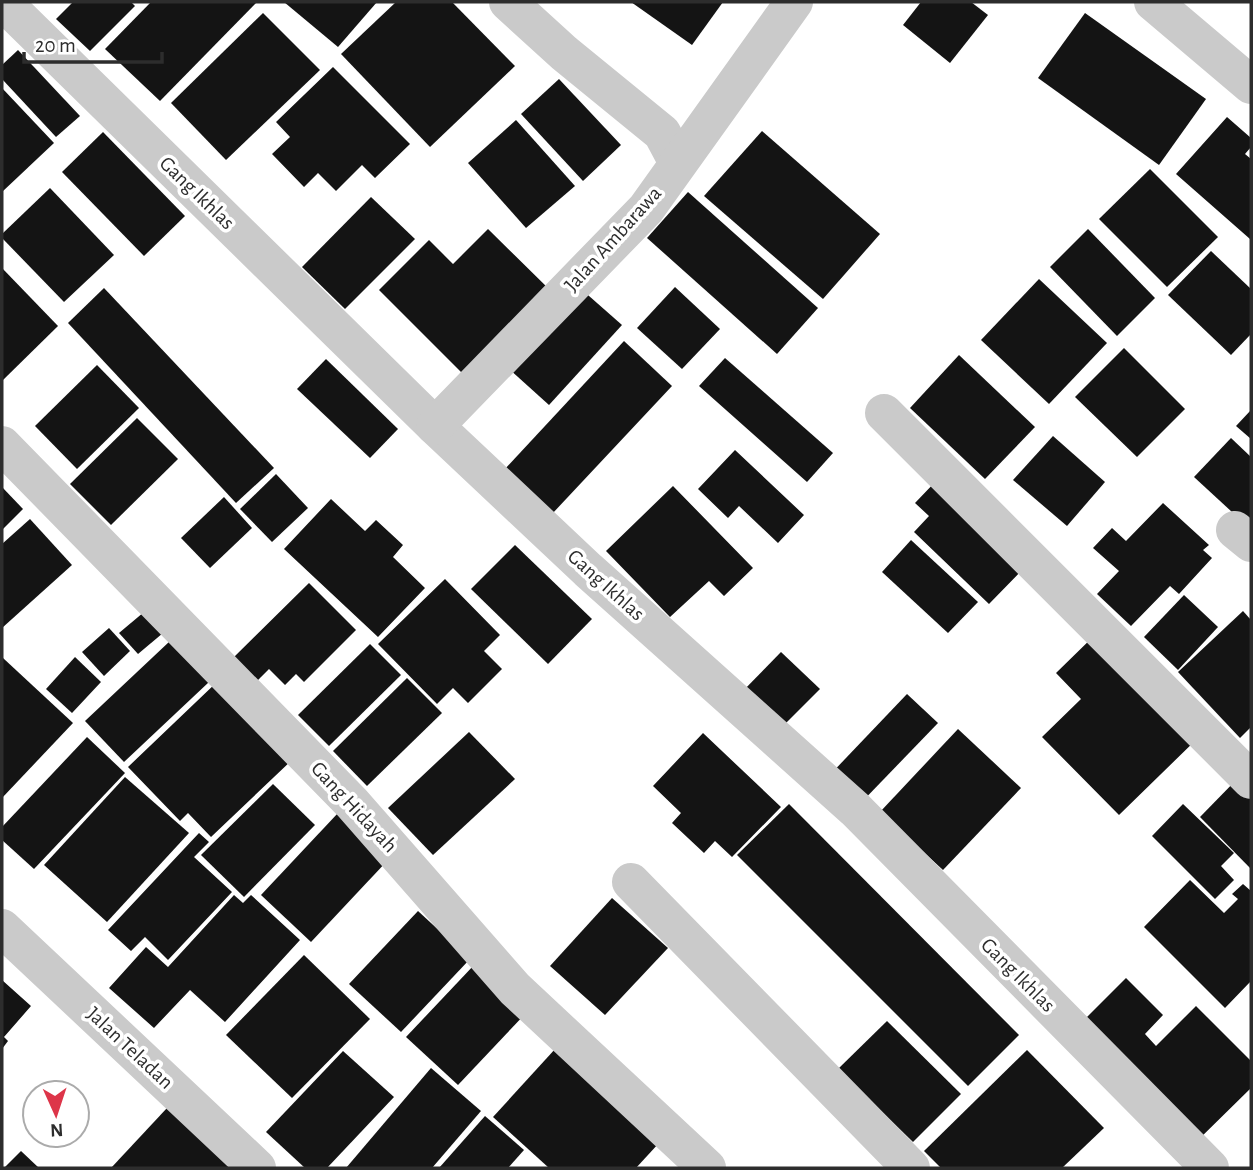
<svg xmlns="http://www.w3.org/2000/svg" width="1253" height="1170" font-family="'Alegreya Sans',sans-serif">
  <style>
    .building { fill: #141414 }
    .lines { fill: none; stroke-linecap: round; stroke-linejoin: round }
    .minor { stroke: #cacaca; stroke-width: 38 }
    .labels { text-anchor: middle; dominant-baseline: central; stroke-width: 7; stroke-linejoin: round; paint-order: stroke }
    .street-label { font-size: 21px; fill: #2d2d2d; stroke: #fff }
  </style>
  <rect width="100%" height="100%" fill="#fff"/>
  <!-- building -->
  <g class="building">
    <path d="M 73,2 L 131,2 L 135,6 L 90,51 L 56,19 Z"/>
    <path d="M 151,2 L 257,2 L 160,101 L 105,49 Z"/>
    <path d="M 284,2 L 377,2 L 338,47 Z"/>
    <path d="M 396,2 L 452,2 L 515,66 L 430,147 L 341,54 Z"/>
    <path d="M 631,2 L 723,2 L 692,45 Z"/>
    <path d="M 921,2 L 971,2 L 988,15 L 950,63 L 903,25 Z"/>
    <path d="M 263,13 L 320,70 L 226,160 L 171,103 Z"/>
    <path d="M 1085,13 L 1206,99 L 1159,165 L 1038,78 Z"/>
    <path d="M 18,50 L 80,116 L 56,137 L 2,79 L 2,65 Z"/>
    <path d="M 333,67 L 410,144 L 375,178 L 362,165 L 336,191 L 318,173 L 304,187 L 272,154 L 290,137 L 276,122 Z"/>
    <path d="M 559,79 L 621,145 L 583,181 L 521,114 Z"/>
    <path d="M 2,88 L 54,143 L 2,192 Z"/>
    <path d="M 1227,117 L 1251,138 L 1251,147 L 1245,154 L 1251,159 L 1250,239 L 1176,174 Z"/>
    <path d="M 516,120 L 575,186 L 526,228 L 468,163 Z"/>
    <path d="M 762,131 L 880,234 L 823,299 L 704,196 Z"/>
    <path d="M 103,132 L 185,216 L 144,256 L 62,172 Z"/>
    <path d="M 1150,169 L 1218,237 L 1167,287 L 1099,219 Z"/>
    <path d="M 50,188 L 114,255 L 64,302 L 2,238 L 2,234 Z"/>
    <path d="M 688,192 L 818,308 L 777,354 L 647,238 Z"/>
    <path d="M 371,197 L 415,239 L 345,309 L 302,267 Z"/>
    <path d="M 488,229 L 552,292 L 466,377 L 379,290 L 429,240 L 453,264 Z"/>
    <path d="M 1088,229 L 1155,298 L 1117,336 L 1050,267 Z"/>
    <path d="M 1211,251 L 1251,289 L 1251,334 L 1231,355 L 1168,295 Z"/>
    <path d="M 2,268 L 58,326 L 2,381 Z"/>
    <path d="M 1039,279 L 1107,343 L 1049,404 L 981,340 Z"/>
    <path d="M 675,287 L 720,329 L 682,369 L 637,328 Z"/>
    <path d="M 104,288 L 274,468 L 236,503 L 68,323 Z"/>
    <path d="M 580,288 L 622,325 L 549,405 L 508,368 Z"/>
    <path d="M 624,341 L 672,386 L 552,514 L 504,470 Z"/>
    <path d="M 1124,348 L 1185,409 L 1137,457 L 1075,397 Z"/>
    <path d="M 959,355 L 1035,427 L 985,479 L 910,408 Z"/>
    <path d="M 725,358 L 833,453 L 807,482 L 699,386 Z"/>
    <path d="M 326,359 L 398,429 L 370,458 L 297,389 Z"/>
    <path d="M 97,365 L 139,408 L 77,469 L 35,426 Z"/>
    <path d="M 1251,410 L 1251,439 L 1236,426 Z"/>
    <path d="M 137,418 L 178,459 L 111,525 L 70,484 Z"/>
    <path d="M 1053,436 L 1105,482 L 1067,526 L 1013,480 Z"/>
    <path d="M 1231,438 L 1251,457 L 1251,517 L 1245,524 L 1194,477 Z"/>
    <path d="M 735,450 L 804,515 L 778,543 L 739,506 L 728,518 L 698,489 Z"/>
    <path d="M 276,474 L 308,508 L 272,542 L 240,509 Z"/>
    <path d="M 937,480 L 1026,566 L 989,604 L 914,532 L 929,516 L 915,503 Z"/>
    <path d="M 673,486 L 753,568 L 724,596 L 709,581 L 670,617 L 606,551 Z"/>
    <path d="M 2,487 L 23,509 L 2,530 Z"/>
    <path d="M 224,497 L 252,528 L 210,568 L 181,538 Z"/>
    <path d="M 331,499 L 365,531 L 376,520 L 403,545 L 393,557 L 425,588 L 378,637 L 284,549 Z"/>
    <path d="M 1163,503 L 1209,545 L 1203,550 L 1212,558 L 1179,594 L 1170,586 L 1131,626 L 1097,594 L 1119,571 L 1093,548 L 1112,528 L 1126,541 Z"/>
    <path d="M 30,519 L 72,565 L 2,628 L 2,544 Z"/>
    <path d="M 911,540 L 978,602 L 948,633 L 882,572 Z"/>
    <path d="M 515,545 L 592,619 L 548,664 L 471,589 Z"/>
    <path d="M 445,579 L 500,635 L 484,651 L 502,669 L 468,703 L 453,688 L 437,704 L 378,644 Z"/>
    <path d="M 309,583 L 356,630 L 304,682 L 296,674 L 285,685 L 269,669 L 257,681 L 234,657 Z"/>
    <path d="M 1184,595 L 1218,627 L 1178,670 L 1144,637 Z"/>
    <path d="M 1243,611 L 1251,620 L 1251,727 L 1240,738 L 1178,672 Z"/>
    <path d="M 144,612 L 163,633 L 138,654 L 119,633 Z"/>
    <path d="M 109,628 L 130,651 L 104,676 L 82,652 Z"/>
    <path d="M 1099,631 L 1201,735 L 1119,815 L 1042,737 L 1081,699 L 1056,673 Z"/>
    <path d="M 170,641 L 209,682 L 124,762 L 85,721 Z"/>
    <path d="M 370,644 L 401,675 L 329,746 L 298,715 Z"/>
    <path d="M 781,652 L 820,689 L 775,734 L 737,697 Z"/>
    <path d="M 75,657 L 101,682 L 72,713 L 46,689 Z"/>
    <path d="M 3,658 L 73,723 L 2,798 L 2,659 Z"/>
    <path d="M 407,678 L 442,713 L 367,786 L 333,751 Z"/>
    <path d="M 218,681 L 293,759 L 211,837 L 188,813 L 180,821 L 128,767 Z"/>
    <path d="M 907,694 L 938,723 L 855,809 L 825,780 Z"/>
    <path d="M 958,729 L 1021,788 L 943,870 L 880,812 Z"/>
    <path d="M 469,732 L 515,779 L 433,855 L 388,808 Z"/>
    <path d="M 703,733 L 781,807 L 732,857 L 715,841 L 704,853 L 672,823 L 681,813 L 653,786 Z"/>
    <path d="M 87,737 L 125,773 L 34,869 L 2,840 L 2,827 Z"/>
    <path d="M 1242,774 L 1251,784 L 1251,869 L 1200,817 Z"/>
    <path d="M 125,777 L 189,833 L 107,922 L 44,865 Z"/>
    <path d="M 273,784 L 315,825 L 244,897 L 201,855 Z"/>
    <path d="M 789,804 L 1019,1035 L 968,1086 L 737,855 Z"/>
    <path d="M 1183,804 L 1234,853 L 1221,866 L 1234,880 L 1215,899 L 1152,836 Z"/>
    <path d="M 338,813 L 388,860 L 311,942 L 261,895 Z"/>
    <path d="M 199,833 L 209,842 L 194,857 L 232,892 L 168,960 L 145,937 L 131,951 L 108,930 Z"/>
    <path d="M 1190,880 L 1224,913 L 1238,899 L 1232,894 L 1243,884 L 1251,891 L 1251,981 L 1225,1008 L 1144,927 Z"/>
    <path d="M 234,895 L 243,903 L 251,895 L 300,940 L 225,1022 L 190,990 L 154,1028 L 109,988 L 146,947 L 168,967 Z"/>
    <path d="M 612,898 L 668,948 L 605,1015 L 550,966 Z"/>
    <path d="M 418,911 L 470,959 L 401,1032 L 349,984 Z"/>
    <path d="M 304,955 L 370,1019 L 292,1098 L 226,1035 Z"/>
    <path d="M 475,964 L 527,1012 L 458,1085 L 406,1037 Z"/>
    <path d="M 1126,978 L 1163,1015 L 1145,1034 L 1156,1046 L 1196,1006 L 1251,1061 L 1251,1088 L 1193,1145 L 1077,1027 Z"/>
    <path d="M 2,980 L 31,1006 L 4,1037 L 8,1041 L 2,1049 Z"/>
    <path d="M 887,1021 L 961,1094 L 913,1142 L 838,1069 Z"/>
    <path d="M 556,1048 L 659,1143 L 636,1168 L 549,1168 L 493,1117 Z"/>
    <path d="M 1027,1050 L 1104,1128 L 1062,1168 L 941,1168 L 924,1151 Z"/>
    <path d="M 343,1051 L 394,1097 L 327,1168 L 305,1168 L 266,1132 Z"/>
    <path d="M 431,1068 L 481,1111 L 432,1168 L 346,1168 Z"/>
    <path d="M 167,1108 L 232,1168 L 111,1168 Z"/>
    <path d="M 485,1116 L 524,1150 L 508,1168 L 439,1168 Z"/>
    <path d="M 21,1151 L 39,1168 L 4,1168 Z"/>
  </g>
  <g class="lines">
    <!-- minor -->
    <g class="minor">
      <path d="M 3,2 L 435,426 L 588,570 L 855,809 L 1210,1168"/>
      <path d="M 508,2 L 564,53 L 662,133 L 678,163"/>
      <path d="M 1153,2 L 1251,85"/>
      <path d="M 884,413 L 1251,780"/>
      <path d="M 435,426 L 646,209 L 794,2"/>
      <path d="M 2,445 L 352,803 L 515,989 L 707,1168"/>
      <path d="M 1235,530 L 1251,543"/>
      <path d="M 631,882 L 911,1168"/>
      <path d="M 2,928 L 257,1168"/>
    </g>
  </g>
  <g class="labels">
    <!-- street labels -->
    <g class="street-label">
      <text transform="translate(197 193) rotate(44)">Gang Ikhlas</text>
      <text transform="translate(613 239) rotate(-48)">Jalan Ambarawa</text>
      <text transform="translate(606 585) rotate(42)">Gang Ikhlas</text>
      <text transform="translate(354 807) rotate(47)">Gang Hidayah</text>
      <text transform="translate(1018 975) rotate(45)">Gang Ikhlas</text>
      <text transform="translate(130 1048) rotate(43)">Jalan Teladan</text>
    </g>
  </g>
  <!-- border -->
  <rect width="1253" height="1170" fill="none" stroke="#2d2d2d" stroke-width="7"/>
  <!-- north arrow -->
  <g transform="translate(56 1114) rotate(177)"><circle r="33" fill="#ffffff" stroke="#ababab" stroke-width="2"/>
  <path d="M0-5L12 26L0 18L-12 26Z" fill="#dd3549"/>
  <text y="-10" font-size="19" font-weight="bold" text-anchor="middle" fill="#2d2d2d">N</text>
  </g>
  <!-- scale -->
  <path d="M24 52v10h138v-10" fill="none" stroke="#2d2d2d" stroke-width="3.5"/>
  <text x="35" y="52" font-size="21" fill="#2d2d2d" stroke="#ffffff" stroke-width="5" paint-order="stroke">20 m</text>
</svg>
